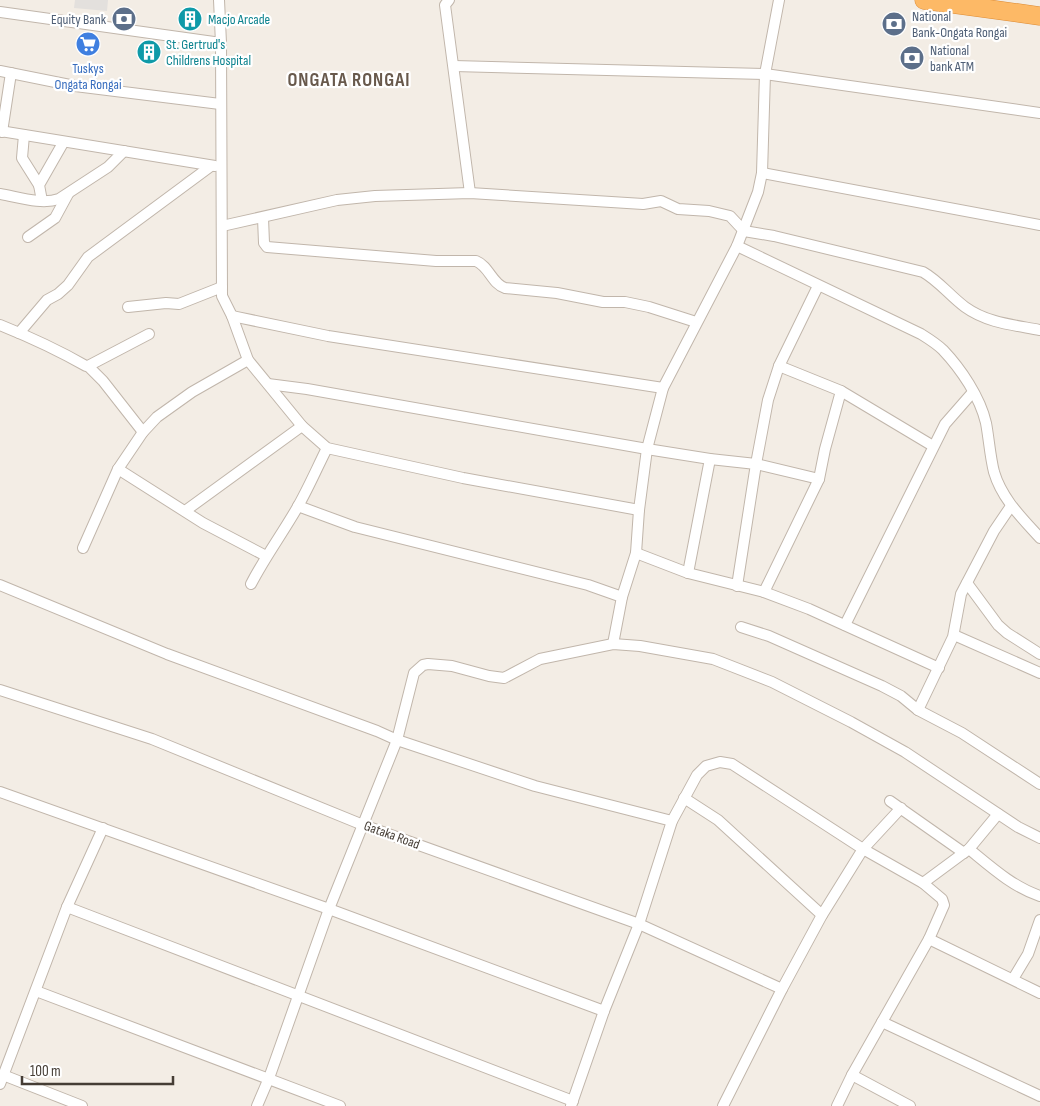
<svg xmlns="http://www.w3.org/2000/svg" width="1040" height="1106" font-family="'Sofia Sans Condensed',sans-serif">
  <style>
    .parking { fill: #e3e0dd }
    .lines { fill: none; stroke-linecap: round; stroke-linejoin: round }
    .street-casing { stroke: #c1b6ab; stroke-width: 12 }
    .highway-casing { stroke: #dc8b35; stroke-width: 19 }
    .street { stroke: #fff; stroke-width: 10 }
    .highway { stroke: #fdb966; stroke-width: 18 }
    .labels { text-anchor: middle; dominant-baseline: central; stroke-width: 4.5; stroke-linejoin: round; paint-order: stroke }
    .service-label { font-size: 14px; fill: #4e5e75; stroke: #fff; text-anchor: start }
    .culture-label { font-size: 14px; fill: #0d838f; stroke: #fff; text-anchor: start }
    .shop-label { font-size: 14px; fill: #366cbe; stroke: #fff }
    .street-label { font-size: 14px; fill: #453d35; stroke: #fff }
    .district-label { font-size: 19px; font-weight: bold; letter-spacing: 1px; fill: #68594c; stroke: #fff }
  </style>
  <rect width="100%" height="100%" fill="#f3ede5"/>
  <!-- parking -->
  <path class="parking" d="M 75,0 L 108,0 L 107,11 L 74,8 Z"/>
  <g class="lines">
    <defs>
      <g id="street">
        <path d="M 219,0 L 221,43 L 222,296 L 232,316 L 248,360 L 302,426 L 327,448 L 463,478 L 639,510"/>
        <path d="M 449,0 L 445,5 L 470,193"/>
        <path d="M 0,12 L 221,43"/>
        <path d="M 454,66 L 765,74 L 1040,113"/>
        <path d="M 0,71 L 75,86 L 220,104"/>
        <path d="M 0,131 L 215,166"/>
        <path d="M 2,132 L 11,73"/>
        <path d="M 24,135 L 22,158 L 39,185"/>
        <path d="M 762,173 L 1040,225"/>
        <path d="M 0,194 C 18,197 41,205 59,199 L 108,167 L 124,151"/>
        <path d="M 42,201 L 39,185 L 63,143"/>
        <path d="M 263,218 L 264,243 L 267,247 L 436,261 L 476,261 C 489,266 492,284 505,288 L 557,293 L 603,302 L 625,302 L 649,307 L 696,322"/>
        <path d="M 222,226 L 337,200 L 375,196 L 470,193 L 643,204 L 661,201 L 678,209 L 709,211 L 730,216 L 744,231 L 774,236 L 923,272 C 939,281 950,296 965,307 C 987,323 1014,325 1040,330"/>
        <path d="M 28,237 L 55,218 L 68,194"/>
        <path d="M 737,246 L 921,334 C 929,339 937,344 943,350 C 961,369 980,397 986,423 C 989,439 990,456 994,472 C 1002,499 1022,518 1040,538"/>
        <path d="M 128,307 L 166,303 L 179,304 L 222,287"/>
        <path d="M 232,316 L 328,336 L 663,388"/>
        <path d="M 0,325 C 30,337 58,350 86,366 L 88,366 L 103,381 L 143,432"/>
        <path d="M 19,333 L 47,300 L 58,294 L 68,285 L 88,257 L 211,166"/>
        <path d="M 88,366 L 149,334"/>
        <path d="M 779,366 L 841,391 L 933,446"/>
        <path d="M 268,384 L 307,389 L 647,449 L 710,459 L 756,464 L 819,479"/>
        <path d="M 118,469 L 203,523 L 266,556"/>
        <path d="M 298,506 L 355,527 L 588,585 L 622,597"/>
        <path d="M 185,511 L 302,426"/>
        <path d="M 83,548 L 118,469 L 143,432 L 157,417 L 192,392 L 248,360"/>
        <path d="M 636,553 L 688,573 L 764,592 L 809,609 L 939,668"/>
        <path d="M 688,573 L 710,459"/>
        <path d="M 967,583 L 998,625 L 1007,633 L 1040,654"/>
        <path d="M 251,584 C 265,557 282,534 297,508 C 308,489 317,468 327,448"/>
        <path d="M 0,585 L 167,654 L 377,731 L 397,740 L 535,786 L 672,821"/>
        <path d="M 737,586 L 756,464 L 768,400 L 779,366 L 818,286"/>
        <path d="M 764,592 L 819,479 L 825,449 L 841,391"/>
        <path d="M 845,625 L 945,424 L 973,392"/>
        <path d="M 741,627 L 769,636 L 882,686 L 901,696 L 918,710 L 962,733 L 1040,784"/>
        <path d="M 954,635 L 1040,673"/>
        <path d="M 613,644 L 622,597 L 636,553 L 639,510 L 647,449 L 663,388 L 737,246 L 758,192 L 762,173 L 765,74 L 779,0"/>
        <path d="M 0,690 L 152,739 L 363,825 L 639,924 L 782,989"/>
        <path d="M 918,710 L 953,637 L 961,594 L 994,531 L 1011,506"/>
        <path d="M 0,792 L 329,909 L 604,1011"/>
        <path d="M 684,798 L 718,820 L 822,915"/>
        <path d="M 890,801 L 964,853"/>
        <path d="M 969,849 C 991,867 1013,887 1040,896"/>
        <path d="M 923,883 L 969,849 L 998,814"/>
        <path d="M 67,907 L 573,1101"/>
        <path d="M 929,939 L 1040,993"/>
        <path d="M 1013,979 L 1028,954 L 1040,920"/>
        <path d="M 36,991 L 340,1106"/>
        <path d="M 882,1022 L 1040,1096"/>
        <path d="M 3,1075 L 82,1106"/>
        <path d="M 852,1075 L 910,1106"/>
        <path d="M 0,1084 L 67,907 L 103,828"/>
        <path d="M 257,1106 L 269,1078 L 329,909 L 397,740 L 414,673 L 423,665 L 428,664 L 452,666 L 489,676 L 504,678 L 540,659 L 613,644 L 640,646 L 713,659 L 772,682 L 851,722 L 905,752 L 1018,827 L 1040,838"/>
        <path d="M 571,1106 L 604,1011 L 639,924 L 672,821 L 697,775 L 706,766 L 720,762 L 732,764 L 863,849 L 923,883 L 942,899 L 944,905 L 929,939 L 852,1075 L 837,1106"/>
        <path d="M 723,1106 L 782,989 L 822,915 L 863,849 L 901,808"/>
      </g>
      <path id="highway" d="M 924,0 L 1040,16"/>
    </defs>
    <!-- street casing -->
    <use href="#street" class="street-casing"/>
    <!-- highway casing -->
    <use href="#highway" class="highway-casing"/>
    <!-- street -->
    <use href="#street" class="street"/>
    <!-- highway -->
    <use href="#highway" class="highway"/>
  </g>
  <!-- icons -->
  <defs>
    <symbol id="bank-disc" viewBox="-11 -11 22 22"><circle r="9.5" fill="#5c6f8a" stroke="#fff"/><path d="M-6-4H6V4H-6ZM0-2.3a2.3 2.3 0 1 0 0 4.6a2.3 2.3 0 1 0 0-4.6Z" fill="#fff"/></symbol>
    <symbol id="building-disc" viewBox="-11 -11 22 22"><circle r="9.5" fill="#0f9aa8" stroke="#fff"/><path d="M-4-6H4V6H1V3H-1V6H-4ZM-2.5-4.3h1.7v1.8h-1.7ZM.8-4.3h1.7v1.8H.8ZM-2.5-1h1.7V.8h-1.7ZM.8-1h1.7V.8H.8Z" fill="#fff"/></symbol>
    <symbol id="supermarket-disc" viewBox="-11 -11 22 22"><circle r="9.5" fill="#3f7fe0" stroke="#fff"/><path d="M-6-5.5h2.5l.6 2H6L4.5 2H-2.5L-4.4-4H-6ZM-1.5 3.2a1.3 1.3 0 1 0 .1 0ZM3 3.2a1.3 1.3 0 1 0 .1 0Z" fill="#fff"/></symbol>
  </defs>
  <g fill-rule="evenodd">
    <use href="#bank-disc" x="110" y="5" width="28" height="28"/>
    <use href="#building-disc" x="176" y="5" width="28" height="28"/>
    <use href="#bank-disc" x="880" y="10" width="28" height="28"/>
    <use href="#supermarket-disc" x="74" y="30" width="28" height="28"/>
    <use href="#building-disc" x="135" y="38" width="28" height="28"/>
    <use href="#bank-disc" x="898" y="44" width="28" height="28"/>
  </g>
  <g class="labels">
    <!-- service labels -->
    <g class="service-label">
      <text x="912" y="16">National<tspan x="912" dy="16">Bank-Ongata Rongai</tspan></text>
      <text x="106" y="19" text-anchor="end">Equity Bank</text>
      <text x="930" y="50">National<tspan x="930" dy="16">bank ATM</tspan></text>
    </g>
    <!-- culture labels -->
    <g class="culture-label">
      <text x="208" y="19">Macjo Arcade</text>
      <text x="166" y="44">St. Gertrud's<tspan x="166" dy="16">Childrens Hospital</tspan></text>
    </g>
    <!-- shop labels -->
    <g class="shop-label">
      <text x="88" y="68">Tuskys<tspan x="88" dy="16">Ongata Rongai</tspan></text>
    </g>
    <!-- street labels -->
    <g class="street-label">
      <text transform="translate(392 835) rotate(20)">Gataka Road</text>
    </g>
    <!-- district labels -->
    <g class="district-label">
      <text x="349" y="80">ONGATA RONGAI</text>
    </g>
  </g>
  <!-- scale -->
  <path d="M22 1076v8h151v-8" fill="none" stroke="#453d35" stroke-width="2.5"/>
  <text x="30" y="1076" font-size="15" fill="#453d35" stroke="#ffffff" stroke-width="4" paint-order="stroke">100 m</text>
</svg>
